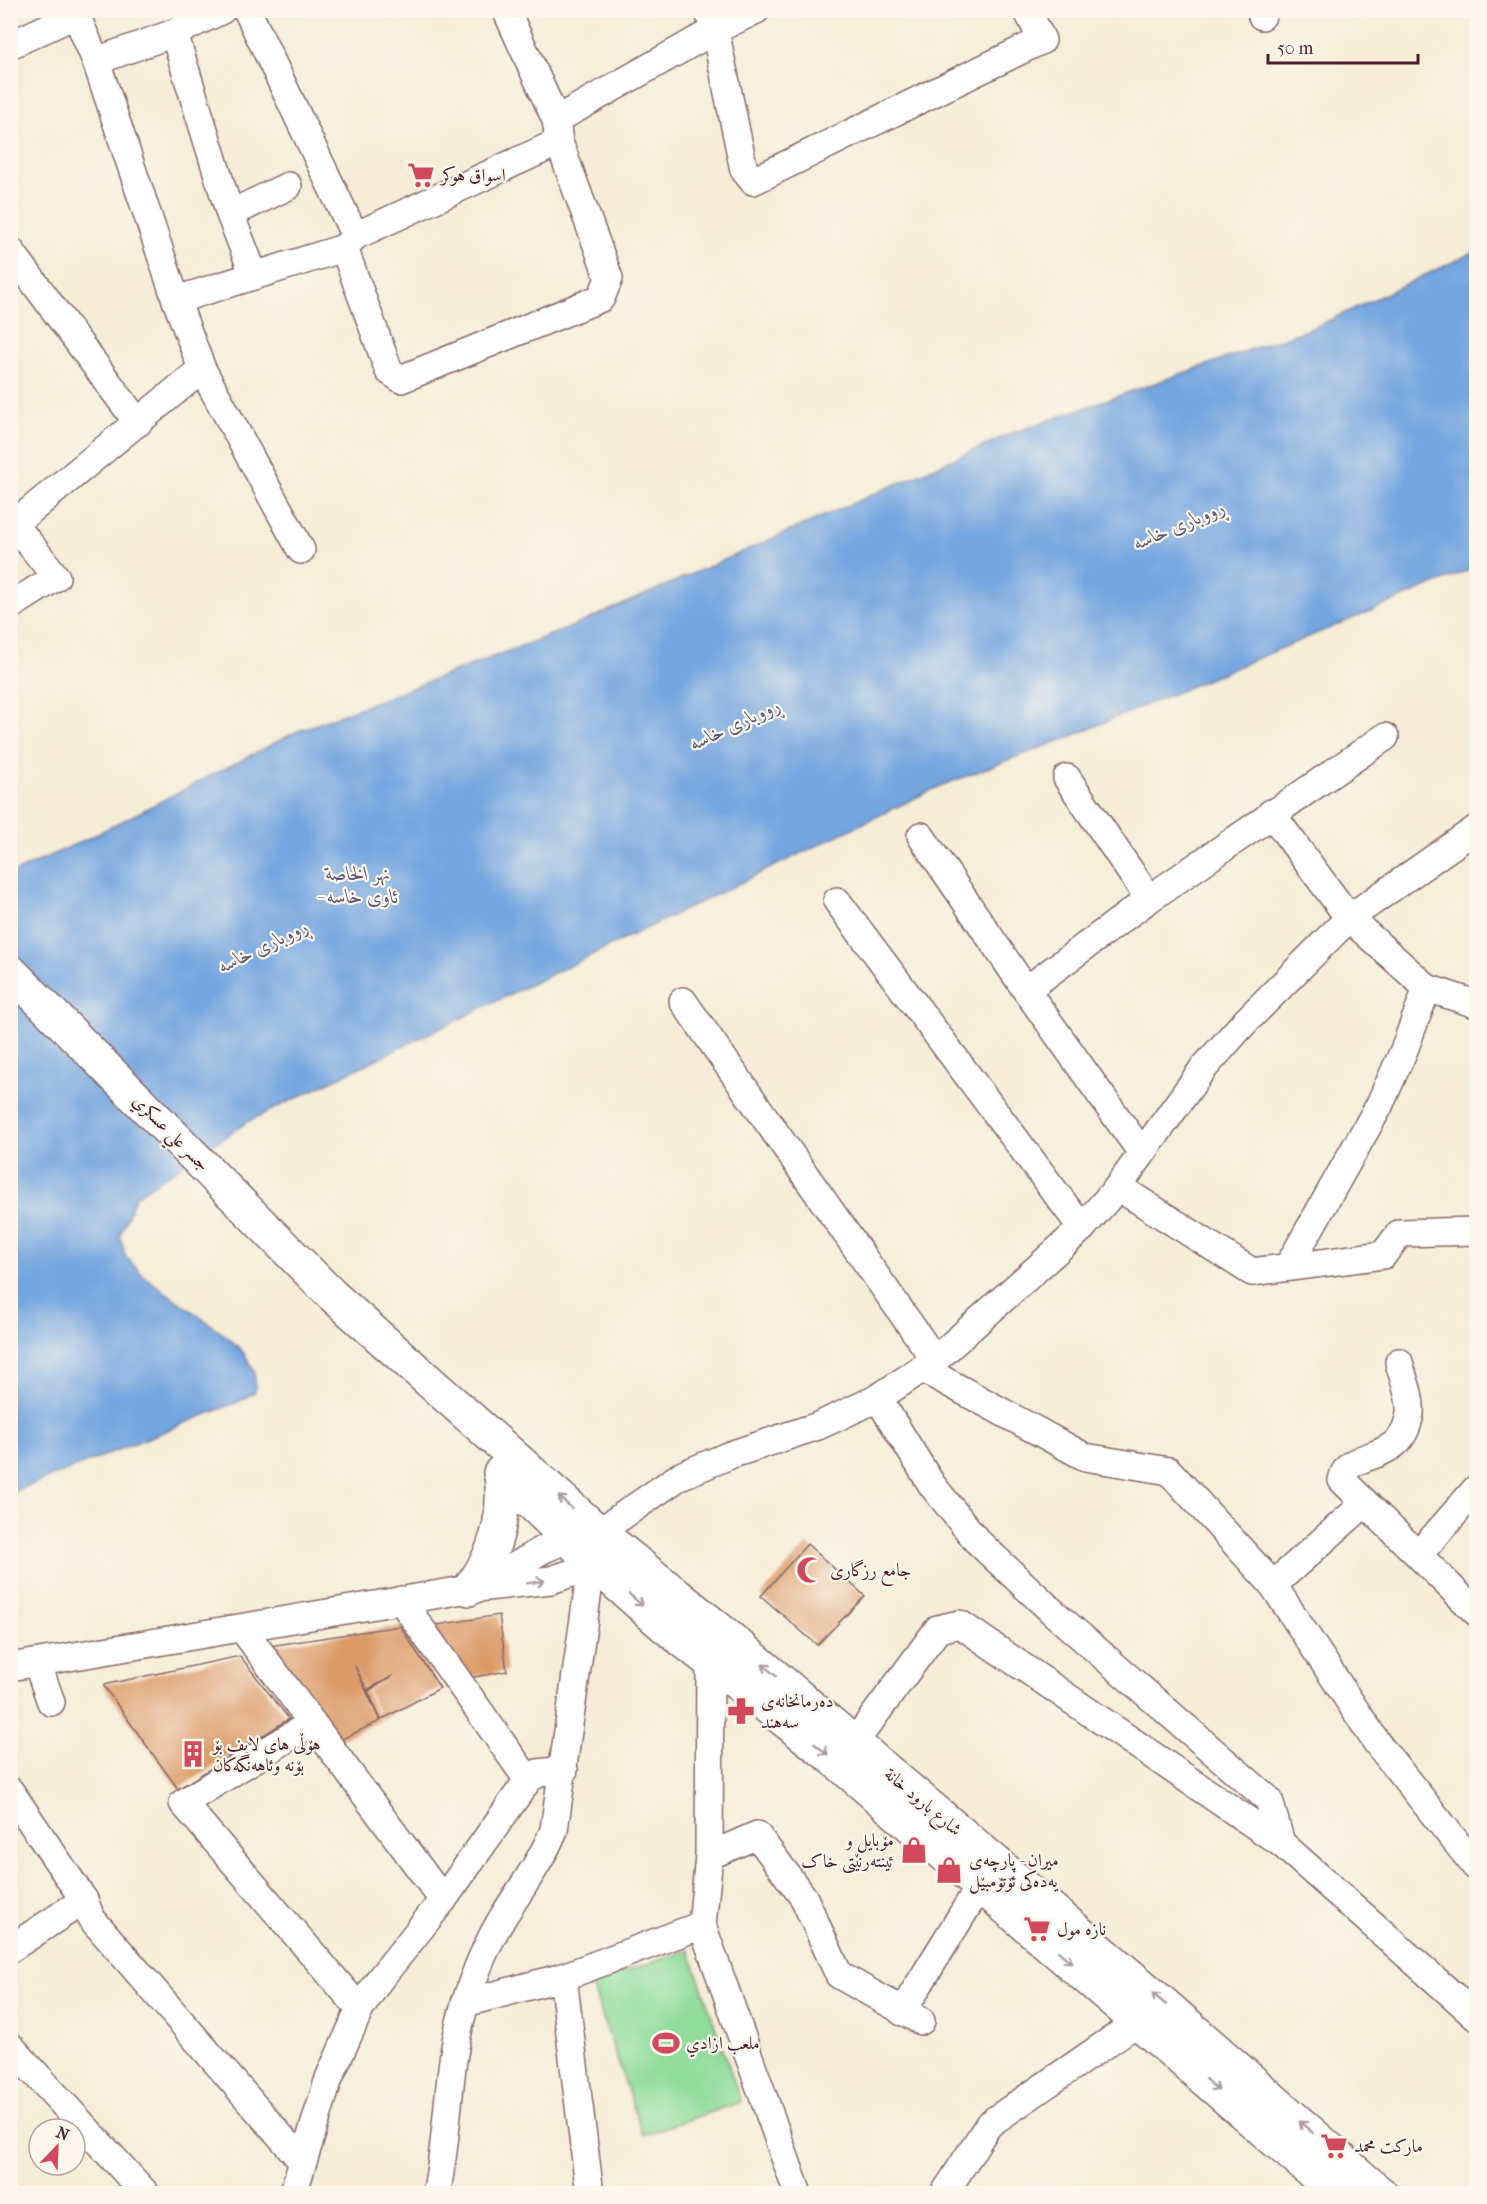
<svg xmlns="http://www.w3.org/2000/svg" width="1487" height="2204" font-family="'IM FELL French Canon',Amiri,serif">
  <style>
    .green { fill: #90dd9b; stroke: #6d7e63; stroke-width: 1.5 }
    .water { fill: #73a5df; stroke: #5e6285; stroke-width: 1.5 }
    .building { fill: #dc9c6b }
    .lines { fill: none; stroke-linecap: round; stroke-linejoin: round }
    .minor-casing { stroke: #866767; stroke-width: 30 }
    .major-casing { stroke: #866767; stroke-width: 36 }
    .minor { stroke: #fff; stroke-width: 27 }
    .major { stroke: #fff; stroke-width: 33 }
    .oneway { stroke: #ae9aa0 }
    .labels { text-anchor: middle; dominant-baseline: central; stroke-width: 4.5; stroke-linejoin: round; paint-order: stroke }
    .poi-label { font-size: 18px; fill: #4a1f2b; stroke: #fbf7ec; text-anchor: start }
    .street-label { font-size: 18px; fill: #4a1f2b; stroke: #fbf7ec }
    .water-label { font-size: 20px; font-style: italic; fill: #5a5573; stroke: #fbf7ec }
  </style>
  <rect width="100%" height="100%" fill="#fbf7ec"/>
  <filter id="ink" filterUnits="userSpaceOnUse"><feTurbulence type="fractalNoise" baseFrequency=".0167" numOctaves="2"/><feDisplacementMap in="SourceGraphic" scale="12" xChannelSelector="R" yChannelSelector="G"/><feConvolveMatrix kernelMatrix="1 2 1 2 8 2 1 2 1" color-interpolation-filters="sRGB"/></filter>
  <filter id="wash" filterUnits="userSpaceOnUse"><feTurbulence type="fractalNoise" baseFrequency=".008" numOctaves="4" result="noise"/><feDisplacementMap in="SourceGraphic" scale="24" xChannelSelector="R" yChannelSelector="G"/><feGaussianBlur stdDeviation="1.35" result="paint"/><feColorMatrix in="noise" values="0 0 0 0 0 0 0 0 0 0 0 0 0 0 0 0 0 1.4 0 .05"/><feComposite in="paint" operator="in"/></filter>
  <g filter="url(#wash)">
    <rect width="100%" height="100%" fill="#f6ecd7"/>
    <!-- green -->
    <path class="green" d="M 689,1950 L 741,2102 L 643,2135 L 591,1983 Z"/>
    <!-- water -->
    <path class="water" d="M 1476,251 L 1476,567 L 1072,736 L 940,786 L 249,1121 L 136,1196 L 120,1235 L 125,1256 L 145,1277 L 229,1338 L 244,1353 L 255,1373 L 255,1392 L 240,1401 L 11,1493 L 11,874 L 91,837 L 296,732 L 571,627 L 1015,432 L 1315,327 Z"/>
    <g id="blocks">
      <!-- building -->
      <g class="building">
        <path d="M 807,1544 L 865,1596 L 817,1645 L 761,1596 Z"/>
        <path d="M 499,1615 L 507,1671 L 459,1680 L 430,1626 Z"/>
        <path d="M 400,1626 L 440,1688 L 381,1720 L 368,1691 L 393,1676 L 367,1690 L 355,1666 L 380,1721 L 336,1742 L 269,1646 Z"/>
        <path d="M 240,1656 L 289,1719 L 178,1789 L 103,1685 Z"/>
      </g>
    </g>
  </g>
  <g filter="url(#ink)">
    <use href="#blocks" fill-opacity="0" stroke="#866767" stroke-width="1.5"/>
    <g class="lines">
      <defs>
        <g id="minor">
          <path d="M 74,10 L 96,61 L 176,300 L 202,369 L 301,550"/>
          <path d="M 247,10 L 355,236"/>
          <path d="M 708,10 L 715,30 L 756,10"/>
          <path d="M 1260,10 L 1262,16"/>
          <path d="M 174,33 L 230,214 L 254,275"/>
          <path d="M 10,45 L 75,15"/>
          <path d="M 96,61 L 174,33 L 222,10"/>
          <path d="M 556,120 L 715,30 L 744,170 L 753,181 L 1042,40 L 1027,10"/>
          <path d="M 230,214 L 288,186"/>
          <path d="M 344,248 L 389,371 L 401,379 L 601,298 L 609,278 L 559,142 L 556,120 L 506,10"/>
          <path d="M 10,250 L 138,423"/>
          <path d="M 176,300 L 344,248 L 355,236 L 559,142"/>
          <path d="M 10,606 L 56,577 L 14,524 L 202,369"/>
          <path d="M 1067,778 L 1149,899"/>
          <path d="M 1271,813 L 1349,918 L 1427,988 L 1476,1004"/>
          <path d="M 921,836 L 1026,990 L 1142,1153"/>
          <path d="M 837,901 L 1082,1228"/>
          <path d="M 1026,990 L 1149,899 L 1385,737"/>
          <path d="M 683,1001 L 935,1360"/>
          <path d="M 1118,1187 L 1252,1272 L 1383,1255 L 1400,1233 L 1476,1231"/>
          <path d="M 1288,1267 L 1379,1106 L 1404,1050 L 1427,988"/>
          <path d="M 1399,1362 C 1402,1376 1412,1398 1410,1413 C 1402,1468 1348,1446 1342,1480 L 1476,1612"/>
          <path d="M 923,1369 L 1085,1457 L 1169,1471 L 1273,1585 L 1377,1743 L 1476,1867"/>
          <path d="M 878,1398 L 932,1485 L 977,1541 L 1055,1614 L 1269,1800 L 1281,1843"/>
          <path d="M 1419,1554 L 1476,1489"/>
          <path d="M 1273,1585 L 1365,1503"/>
          <path d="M 478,1588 L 544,1549 L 578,1535 L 599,1532 L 680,1476 L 730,1455 L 818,1426 L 878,1398 L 935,1360 L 1082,1228 L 1118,1187 L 1202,1070 L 1242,1025 L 1349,918 L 1476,829"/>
          <path d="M 401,1600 L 528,1780"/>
          <path d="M 242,1628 L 443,1900"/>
          <path d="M 710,1661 L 709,1856 L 702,1925 L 798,2194"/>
          <path d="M 37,1663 L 51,1702"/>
          <path d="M 10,1667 L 469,1589 L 551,1580 L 584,1569 L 592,1562 L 596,1551"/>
          <path d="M 312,1723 L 183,1803 L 360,2009"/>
          <path d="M 854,1743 L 938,1629 L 960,1624 L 1281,1843 L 1476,2016"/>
          <path d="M 10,1791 L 84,1900 L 91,1918 L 302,2161"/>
          <path d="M 709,1856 L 757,1835 L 804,1898 L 839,1975 L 921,2021"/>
          <path d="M 10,1949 L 84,1900"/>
          <path d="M 563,1977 L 590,2194"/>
          <path d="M 465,2003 L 563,1977 L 702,1925"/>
          <path d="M 902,2012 L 981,1884"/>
          <path d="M 10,2046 L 146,2194"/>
          <path d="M 293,2194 L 329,2078 L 360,2009 L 379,1980 L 443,1900 L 528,1780 L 538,1773 L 564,1770"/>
          <path d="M 436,2194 C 450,2131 446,2065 465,2004 C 474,1975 487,1943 503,1917 C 521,1888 541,1862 554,1830 L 592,1562"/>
          <path d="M 944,2194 L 989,2124 L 1139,2021"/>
        </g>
        <g id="major">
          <path d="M 10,971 L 332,1295 L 599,1532 L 724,1633 L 1164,2004 L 1381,2194"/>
          <path d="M 500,1473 L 592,1562 L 663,1625 L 831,1757 L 1337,2194"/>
          <path d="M 469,1589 C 496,1555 506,1518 501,1474"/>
        </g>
      </defs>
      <!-- minor casing -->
      <use href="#minor" class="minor-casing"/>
      <!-- major casing -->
      <use href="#major" class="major-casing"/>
      <!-- minor -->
      <use href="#minor" class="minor"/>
      <!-- major -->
      <use href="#major" class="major"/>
    </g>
    <!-- one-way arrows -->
    <defs><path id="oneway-shaft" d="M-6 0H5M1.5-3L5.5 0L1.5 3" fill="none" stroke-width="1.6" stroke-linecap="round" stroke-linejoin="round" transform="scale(1.5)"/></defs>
    <g class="oneway">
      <use href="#oneway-shaft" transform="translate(565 1502) rotate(-138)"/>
      <use href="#oneway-shaft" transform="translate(536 1582) rotate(-9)"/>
      <use href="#oneway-shaft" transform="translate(636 1600) rotate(41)"/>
      <use href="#oneway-shaft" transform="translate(769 1670) rotate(-139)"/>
      <use href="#oneway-shaft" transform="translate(821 1749) rotate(38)"/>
      <use href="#oneway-shaft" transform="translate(1065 1957) rotate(41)"/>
      <use href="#oneway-shaft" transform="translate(1159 1999) rotate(-140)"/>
      <use href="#oneway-shaft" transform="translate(1212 2085) rotate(41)"/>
      <use href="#oneway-shaft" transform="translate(1306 2127) rotate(-139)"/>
    </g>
  </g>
  <!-- icons -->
  <defs>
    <symbol id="supermarket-bare" viewBox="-9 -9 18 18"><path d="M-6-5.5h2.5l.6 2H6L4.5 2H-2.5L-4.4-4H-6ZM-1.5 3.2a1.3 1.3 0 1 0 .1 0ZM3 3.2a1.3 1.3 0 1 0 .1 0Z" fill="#d1495b" stroke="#fbf7ec" stroke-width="2.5" paint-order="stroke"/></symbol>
    <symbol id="mosque-bare" viewBox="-9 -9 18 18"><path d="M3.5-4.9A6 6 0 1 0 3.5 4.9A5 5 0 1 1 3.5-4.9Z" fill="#d1495b" stroke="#fbf7ec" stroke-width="2.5" paint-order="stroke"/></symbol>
    <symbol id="pharmacy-bare" viewBox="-9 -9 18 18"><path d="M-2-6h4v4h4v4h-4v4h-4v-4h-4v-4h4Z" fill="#d1495b" stroke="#fbf7ec" stroke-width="2.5" paint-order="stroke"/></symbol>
    <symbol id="building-bare" viewBox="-9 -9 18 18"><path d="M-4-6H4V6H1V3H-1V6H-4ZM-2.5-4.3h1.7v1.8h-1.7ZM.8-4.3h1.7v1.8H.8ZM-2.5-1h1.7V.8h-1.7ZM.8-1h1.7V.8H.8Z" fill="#d1495b" stroke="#fbf7ec" stroke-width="2.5" paint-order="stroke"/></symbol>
    <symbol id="shop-bare" viewBox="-9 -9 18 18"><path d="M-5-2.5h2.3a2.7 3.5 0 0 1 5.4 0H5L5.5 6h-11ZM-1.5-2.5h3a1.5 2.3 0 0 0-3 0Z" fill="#d1495b" stroke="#fbf7ec" stroke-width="2.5" paint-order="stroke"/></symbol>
    <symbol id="stadium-bare" viewBox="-9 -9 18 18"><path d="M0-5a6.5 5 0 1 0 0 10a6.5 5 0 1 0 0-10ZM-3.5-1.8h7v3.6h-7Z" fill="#d1495b" stroke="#fbf7ec" stroke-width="2.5" paint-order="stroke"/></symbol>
  </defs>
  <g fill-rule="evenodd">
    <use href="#supermarket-bare" x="402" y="156" width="38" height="38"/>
    <use href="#mosque-bare" x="791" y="1551" width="38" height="38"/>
    <use href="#pharmacy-bare" x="722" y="1692" width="38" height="38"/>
    <use href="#building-bare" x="174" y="1735" width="38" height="38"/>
    <use href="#shop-bare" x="895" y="1831" width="38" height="38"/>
    <use href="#shop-bare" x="930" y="1851" width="38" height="38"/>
    <use href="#supermarket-bare" x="1018" y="1910" width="38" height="38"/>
    <use href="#stadium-bare" x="647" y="2024" width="38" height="38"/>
    <use href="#supermarket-bare" x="1315" y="2127" width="38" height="38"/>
  </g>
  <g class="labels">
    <!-- poi labels -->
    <g class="poi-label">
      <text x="441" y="175">اسواق هوكر</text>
      <text x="830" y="1570">جامع رزگاری</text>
      <text x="761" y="1701">دەرمانخانەی<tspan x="761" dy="21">سەهند</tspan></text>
      <text x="213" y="1744">هۆڵی های لایف بۆ<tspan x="213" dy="21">بۆنە وئاهەنگەکان</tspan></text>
      <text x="894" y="1840" text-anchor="end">مۆبایل و<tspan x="894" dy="21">ئینتەرنێتی خاک</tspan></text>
      <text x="969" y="1860">میران - پارچەی<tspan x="969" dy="21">یەدەکی ئۆتۆمبێل</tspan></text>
      <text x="1057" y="1929">نازه مول</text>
      <text x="686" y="2043">ملعب ازادي</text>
      <text x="1354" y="2146">ماركت محمد</text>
    </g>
    <!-- street labels -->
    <g class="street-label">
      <text transform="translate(171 1133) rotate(45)">جسر علي عسكري</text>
      <text transform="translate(923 1802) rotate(40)">شارع بارود خانة</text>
    </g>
    <!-- water labels -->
    <g class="water-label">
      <text transform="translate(1179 525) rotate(-23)">ڕووباری خاسە</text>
      <text transform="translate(735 724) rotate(-25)">ڕووباری خاسە</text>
      <text x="358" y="873">نهر الخاصة<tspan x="358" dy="23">- ئاوی خاسە</tspan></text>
      <text transform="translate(263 946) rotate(-26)">ڕووباری خاسە</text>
    </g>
  </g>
  <!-- margin -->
  <rect width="1487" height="2204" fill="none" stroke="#fbf7ec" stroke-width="36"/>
  <!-- north arrow -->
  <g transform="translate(57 2147) rotate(23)"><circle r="28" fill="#fbf7ec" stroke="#b4a19f" stroke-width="1.5"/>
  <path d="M0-4.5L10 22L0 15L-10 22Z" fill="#d1495b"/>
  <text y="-9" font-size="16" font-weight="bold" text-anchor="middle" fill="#4a1f2b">N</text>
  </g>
  <!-- scale -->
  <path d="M1268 54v9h150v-9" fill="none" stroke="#4a1f2b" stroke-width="3"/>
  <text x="1277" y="54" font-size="18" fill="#4a1f2b" stroke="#fbf7ec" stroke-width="4.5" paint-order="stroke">50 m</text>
</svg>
